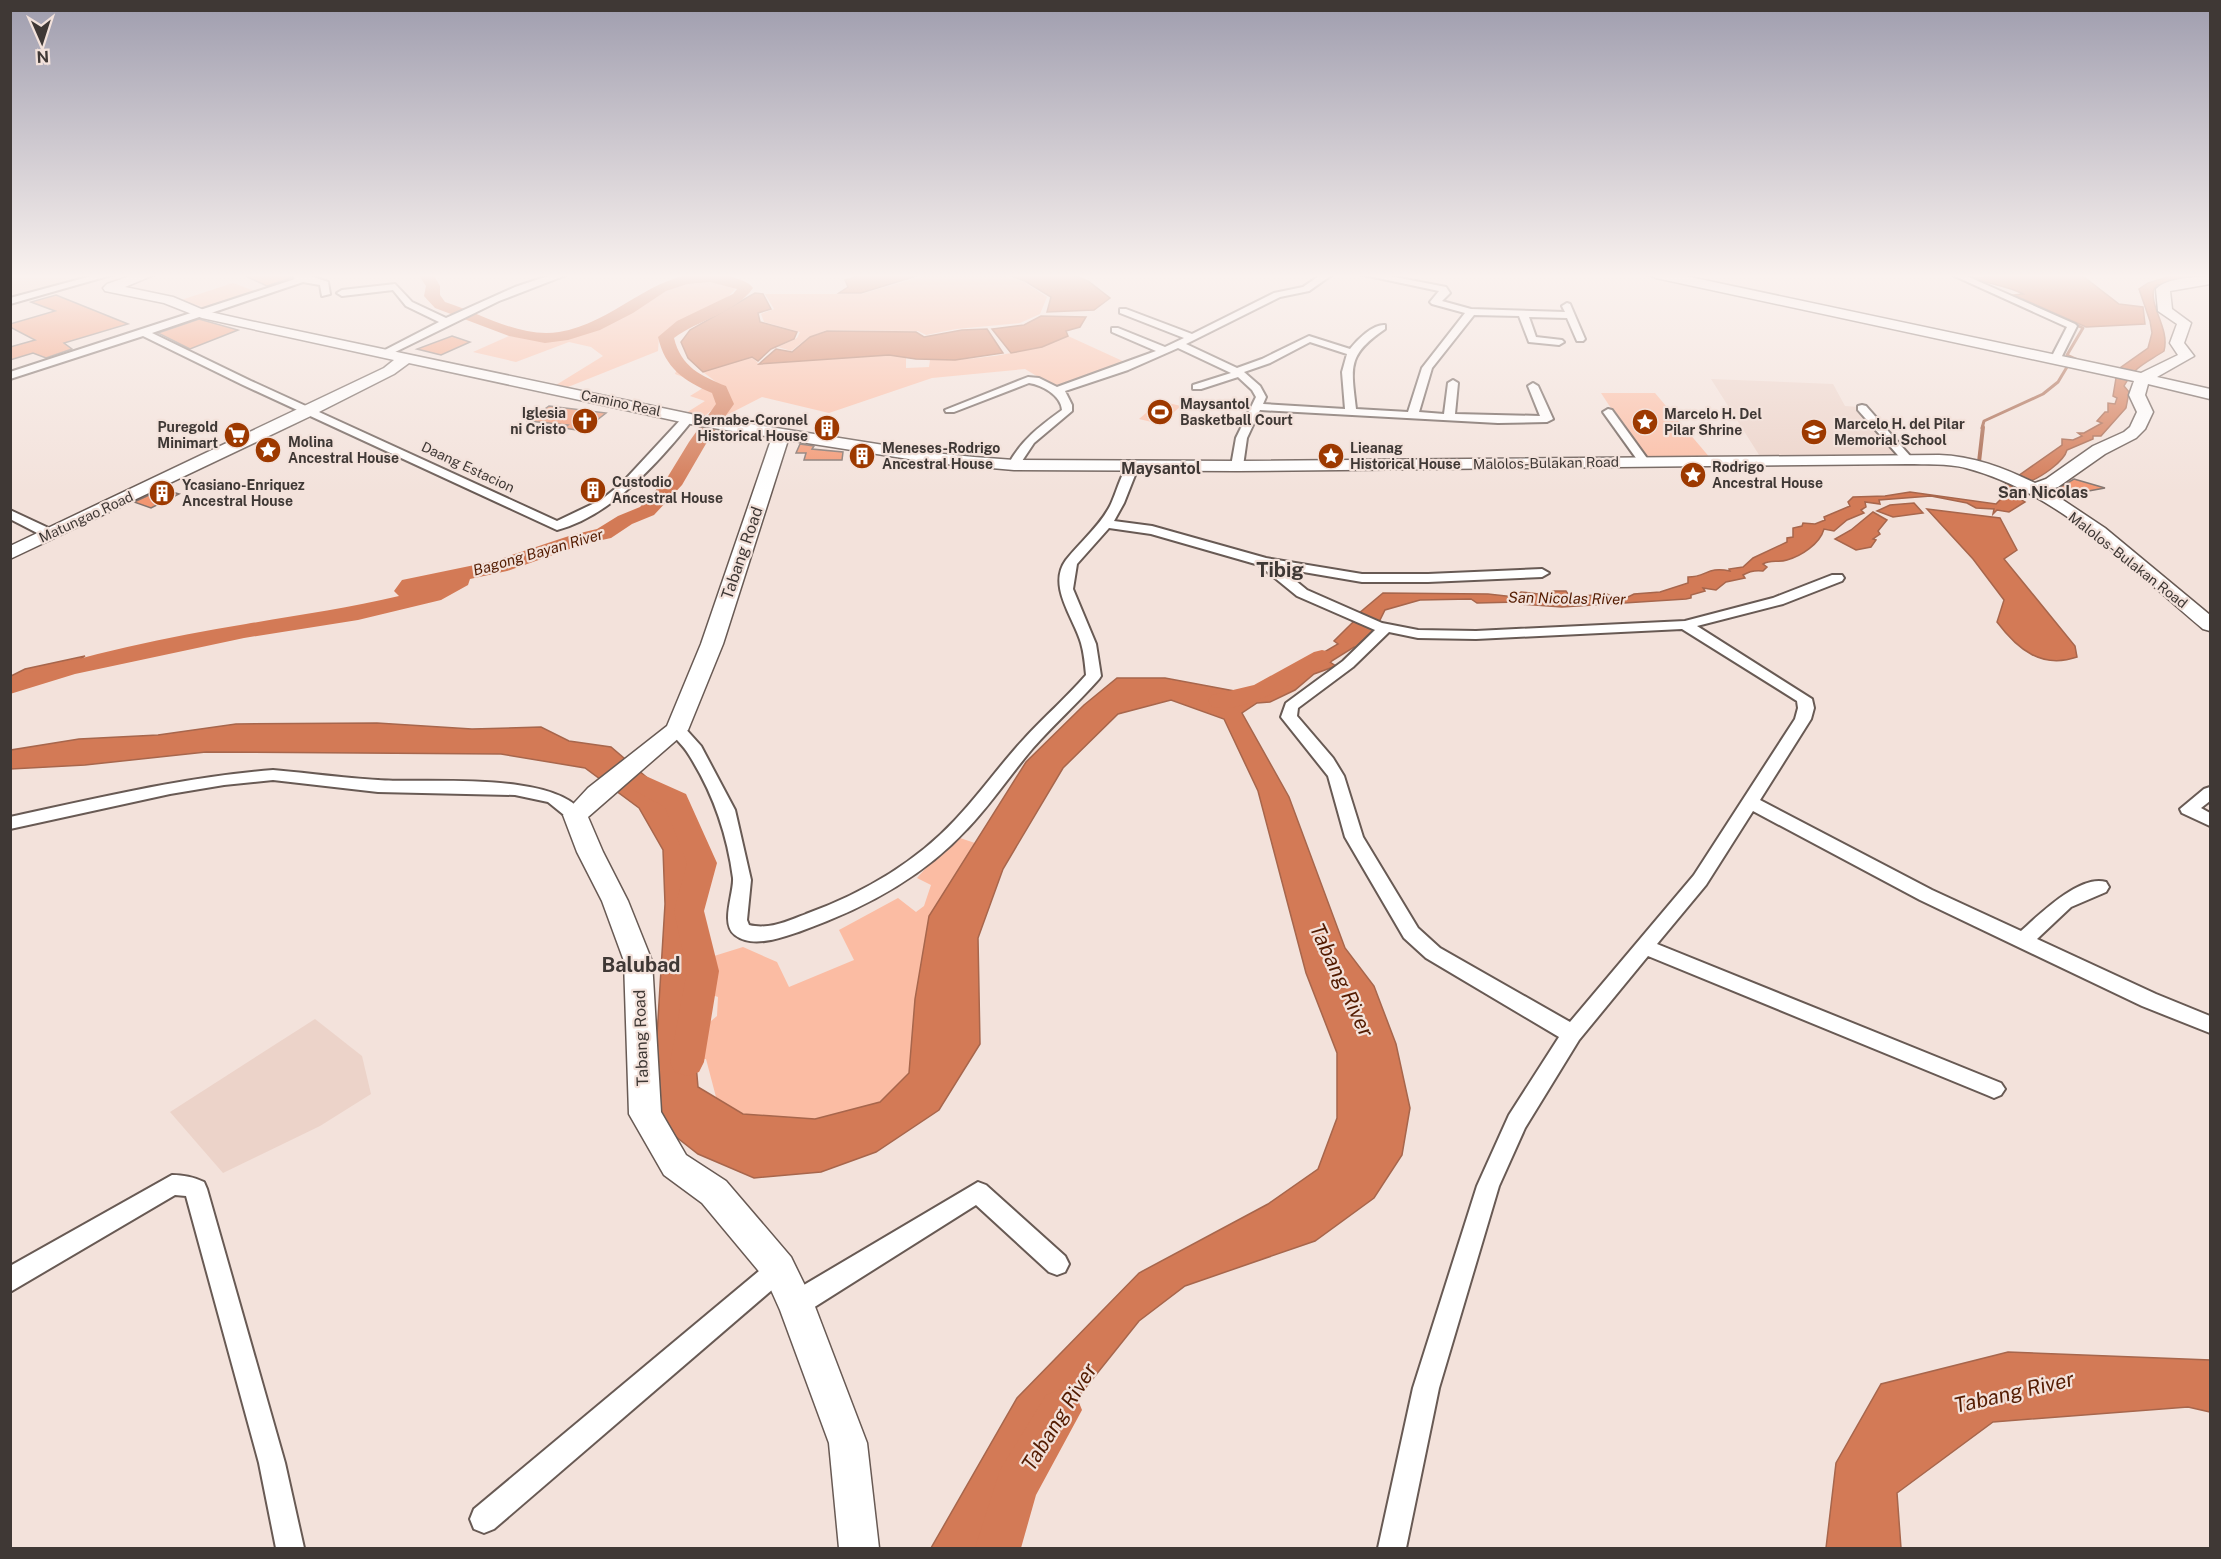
<svg xmlns="http://www.w3.org/2000/svg" width="2221" height="1559" font-family="'Public Sans',sans-serif">
  <style>
    .built { fill: #ecd3c9 }
    .green { fill: #fbbca3 }
    .water { fill: #d37a56; stroke: #a7664c; stroke-width: 1.5 }
    .lines { fill: none; stroke-linecap: round; stroke-linejoin: round }
    .stream-far1 { stroke: #a7664c; stroke-width: 3 }
    .stream { stroke: #a7664c; stroke-width: 4 }
    .river { fill: #d37a56; fill-rule: evenodd }
    .building { fill: #f29671; stroke: #83746e; stroke-width: 1.5 }
    .street-casing { stroke: #685a54; stroke-width: 4 }
    .secondary-casing { stroke: #685a54; stroke-width: 3 }
    .street { fill: #fff; fill-rule: evenodd }
    .secondary { fill: #fff; fill-rule: evenodd }
    .labels { text-anchor: middle; dominant-baseline: central; stroke-width: 4.5; stroke-linejoin: round; paint-order: stroke }
    .far-street-label { font-size: 14px; fill: #3f3835; stroke: #f3e2db }
    .far-poi-label { font-size: 14px; font-weight: bold; fill: #3f3835; stroke: #f3e2db; text-anchor: start }
    .far-water-label { font-size: 15px; font-style: italic; fill: #531b01; stroke: #f3e2db }
    .far-quarter-label { font-size: 16px; font-weight: bold; fill: #3f3835; stroke: #f3e2db }
    .street-label { font-size: 16px; fill: #3f3835; stroke: #f3e2db }
    .quarter-label { font-size: 20px; font-weight: bold; fill: #3f3835; stroke: #f3e2db }
    .near-water-label { font-size: 21px; font-style: italic; fill: #531b01; stroke: #f3e2db }
  </style>
  <rect width="100%" height="100%" fill="#f3e2db"/>
  <!-- built -->
  <g class="built">
    <path d="M 11,274 L 56,274 L 73,283 L 11,300 Z"/>
    <path d="M 1711,379 L 1833,384 L 1845,406 L 1860,407 L 1905,457 L 1761,458 Z"/>
    <path d="M 315,1019 L 362,1056 L 371,1094 L 320,1126 L 223,1173 L 170,1112 Z"/>
  </g>
  <!-- green -->
  <g class="green">
    <path d="M 931,274 L 1000,274 L 1024,282 L 1047,297 L 1040,314 L 1020,323 L 956,329 L 926,335 L 918,331 L 827,330 L 809,337 L 791,351 L 778,347 L 797,338 L 800,332 L 764,322 L 761,314 L 774,309 L 765,294 L 861,294 Z"/>
    <path d="M 702,279 L 729,283 L 735,289 L 728,297 L 659,337 L 658,351 L 568,387 L 556,385 L 603,356 L 591,347 L 569,342 L 516,362 L 473,352 L 509,336 L 540,340 L 558,339 L 603,326 L 652,295 L 685,281 Z"/>
    <path d="M 233,283 L 260,293 L 208,309 L 181,300 Z"/>
    <path d="M 1068,336 L 1127,363 L 1055,387 L 1025,369 L 932,378 L 829,413 L 762,397 L 723,417 L 727,401 L 724,388 L 703,372 L 752,357 L 759,364 L 889,355 L 906,357 L 906,368 L 929,367 L 930,360 C 976,360 1025,355 1068,336 Z"/>
    <path d="M 677,369 L 717,391 L 720,402 L 705,416 L 686,413 L 705,401 L 690,396 L 703,388 L 695,384 L 694,381 L 675,374 Z"/>
    <path d="M 1601,393 L 1655,393 L 1711,459 L 1645,460 Z"/>
    <path d="M 1160,401 L 1181,406 L 1160,424 L 1139,419 Z"/>
    <path d="M 954,836 L 978,844 L 905,1107 L 726,1135 L 706,1059 L 694,1059 L 695,1051 L 704,1047 L 705,1026 L 717,1016 L 718,997 L 706,993 L 714,956 L 743,947 L 777,962 L 789,987 L 854,960 L 839,930 L 898,898 L 916,912 L 924,906 L 931,885 L 917,878 Z"/>
  </g>
  <!-- water -->
  <g class="water">
    <path d="M 851,274 L 923,274 L 861,293 L 839,293 L 848,287 L 845,280 L 856,277 Z"/>
    <path d="M 1005,274 L 1070,274 L 1088,281 L 1110,298 L 1094,310 L 1047,312 L 1051,297 L 1025,281 Z"/>
    <path d="M 1984,274 L 2080,274 L 2119,304 L 2143,307 L 2145,324 L 2086,327 L 2014,295 L 2023,294 C 2006,285 1991,285 1974,278 L 1988,277 Z"/>
    <path d="M 2178,274 L 2199,274 L 2188,277 L 2187,282 L 2157,285 L 2154,289 C 2149,307 2170,328 2164,351 C 2146,363 2135,366 2124,386 L 2129,392 L 2126,408 L 2101,436 L 2093,436 L 2093,439 L 2067,450 C 2064,462 2040,478 2028,482 L 2018,476 L 2062,445 L 2062,439 L 2073,440 L 2082,436 L 2078,433 L 2084,433 L 2102,423 L 2097,421 L 2105,412 L 2108,412 L 2108,403 L 2115,404 L 2117,398 L 2113,396 L 2116,378 L 2110,375 L 2148,348 L 2152,333 L 2150,321 L 2139,289 L 2148,283 Z"/>
    <path d="M 755,293 L 763,294 L 771,309 L 758,313 L 760,322 L 797,332 L 794,339 L 771,349 L 758,361 L 752,357 L 703,372 L 688,358 L 681,342 L 690,330 Z"/>
    <path d="M 1041,316 L 1086,317 L 1080,327 L 1066,331 L 1068,336 L 1042,347 L 1011,353 L 992,329 L 1024,325 Z"/>
    <path d="M 987,329 L 1003,353 L 955,360 L 916,359 L 889,355 L 759,364 L 776,349 L 792,352 L 810,337 L 827,331 L 916,332 L 924,337 L 962,330 Z"/>
    <path d="M 2006,479 L 2021,487 L 2024,492 L 2019,493 L 2019,498 L 2025,502 L 2009,512 L 1997,510 L 1993,514 L 1994,509 L 1976,508 L 1967,503 L 1931,496 L 1879,500 L 1880,504 L 1865,502 L 1866,507 L 1861,510 L 1864,513 L 1847,520 L 1834,531 L 1824,529 C 1820,544 1801,556 1787,560 C 1778,563 1771,559 1763,564 L 1767,567 L 1763,571 C 1756,570 1748,572 1743,575 L 1745,578 L 1726,582 L 1716,590 L 1703,588 L 1705,591 L 1691,595 L 1691,598 L 1686,599 L 1562,607 L 1520,604 L 1518,602 L 1477,603 L 1471,599 L 1420,600 L 1385,610 L 1379,622 L 1358,614 L 1383,593 L 1488,594 L 1515,597 L 1521,592 L 1556,596 L 1553,591 L 1566,591 L 1570,597 L 1607,594 L 1617,599 L 1626,598 L 1634,594 L 1660,592 L 1688,583 L 1688,577 C 1707,577 1707,566 1730,571 L 1729,569 L 1743,567 L 1753,558 L 1787,542 L 1787,538 L 1793,537 L 1793,528 L 1802,526 L 1803,523 L 1815,524 L 1825,520 L 1824,517 L 1850,506 L 1848,502 L 1853,497 L 1885,496 L 1910,492 L 1996,504 L 2004,496 L 2008,495 L 2005,489 Z"/>
    <path d="M 1914,503 L 1923,513 L 1893,517 L 1877,511 L 1890,505 Z"/>
    <path d="M 1927,509 L 2000,518 L 2017,550 L 2004,559 L 2075,646 L 2077,657 C 2042,669 2018,650 1997,622 L 2004,600 L 1973,559 Z"/>
    <path d="M 1873,512 L 1887,520 L 1878,531 L 1880,534 L 1873,539 L 1876,540 L 1871,547 L 1856,550 L 1835,539 L 1851,530 Z"/>
    <path d="M 1354,621 L 1380,631 L 1359,649 L 1354,647 L 1330,662 L 1336,666 L 1314,674 L 1295,690 L 1270,702 L 1257,703 L 1242,713 L 1289,797 L 1345,948 L 1374,986 L 1396,1044 L 1410,1108 L 1402,1155 L 1374,1198 L 1315,1241 L 1185,1286 L 1139,1321 L 999,1496 L 995,1548 L 931,1548 L 1017,1398 L 1139,1273 L 1268,1204 L 1318,1169 L 1337,1118 L 1337,1053 L 1306,973 L 1258,791 L 1224,719 L 1171,700 L 1118,714 L 1063,768 L 1003,869 L 978,938 L 980,1044 L 939,1110 L 876,1152 L 821,1172 L 754,1178 L 698,1154 L 652,1118 L 665,904 L 663,850 L 639,808 L 585,768 L 501,754 L 206,752 L 85,765 L 11,769 L 11,750 L 79,739 L 158,735 L 236,724 L 377,723 L 472,729 L 541,727 L 569,741 L 611,747 L 692,816 L 703,890 L 690,996 L 698,1087 L 743,1114 L 815,1119 L 880,1102 L 909,1073 L 915,999 L 929,916 L 1026,762 L 1084,705 L 1117,678 L 1165,678 L 1240,692 L 1264,692 L 1272,685 L 1285,681 L 1319,655 L 1338,644 L 1334,641 Z"/>
    <path d="M 85,656 L 64,671 L 11,689 L 11,676 L 25,669 Z"/>
    <path d="M 2008,1352 L 2210,1360 L 2210,1412 L 2188,1407 L 1993,1422 L 1897,1493 L 1901,1548 L 1826,1548 L 1836,1463 L 1881,1384 Z"/>
  </g>
  <g class="lines">
    <!-- stream-far1 -->
    <g class="stream-far1">
      <path d="M 1643,274 L 1660,278"/>
      <path d="M 2015,297 L 2083,328 L 2067,355 L 2078,360"/>
      <path d="M 1982,428 L 1984,421 L 2043,394 L 2058,382 L 2070,362"/>
    </g>
    <!-- stream -->
    <path class="stream" d="M 1979,462 L 1983,427"/>
    <!-- river -->
    <g class="river">
      <path d="M 418,274 L 433,274 L 440,286 L 440,295 L 445,302 C 482,314 520,338 559,332 C 620,323 663,258 729,276 C 738,279 748,281 753,288 C 736,313 698,320 674,338 C 681,367 701,376 726,386 L 734,404 L 707,442 L 682,485 L 654,515 L 632,524 L 611,538 L 584,544 L 507,571 L 470,579 L 468,585 L 441,600 L 358,620 L 244,638 L 75,674 L 10,694 L 10,679 C 87,654 167,637 246,624 C 298,615 349,608 399,596 L 394,591 L 402,580 L 494,561 L 572,535 L 597,529 L 618,516 L 640,507 L 667,478 L 689,442 L 716,404 L 712,393 C 684,381 665,368 658,337 L 677,321 L 733,294 L 737,289 L 710,282 L 687,284 L 666,291 L 633,313 L 600,330 L 568,340 L 545,343 L 509,336 L 435,308 L 424,296 L 426,286 Z"/>
      <path d="M 1322,650 L 1330,652 L 1334,657 L 1330,662 C 1302,678 1245,715 1212,707 L 1208,701 L 1212,695 L 1254,685 L 1314,652 Z"/>
      <path d="M 639,773 L 686,794 L 717,863 L 704,911 L 719,971 L 704,1062 L 699,1072 L 687,1076 L 675,1072 L 670,1062 L 687,971 L 674,911 L 687,863 L 665,807 L 629,788 L 625,782 L 629,776 Z"/>
      <path d="M 1061,1389 L 1076,1395 L 1082,1410 L 1036,1495 L 1021,1548 L 975,1548 L 1000,1470 L 1046,1395 Z"/>
    </g>
  </g>
  <!-- building -->
  <g class="building">
    <path d="M 241,274 L 288,274 L 291,278 L 267,286 Z"/>
    <path d="M 56,295 L 128,324 L 64,343 L 72,349 L 46,358 L 33,353 L 10,360 L 10,347 L 35,340 L 10,327 L 10,324 L 55,311 L 31,302 Z"/>
    <path d="M 199,319 L 238,330 L 190,349 L 158,333 Z"/>
    <path d="M 452,336 L 470,342 L 441,355 L 417,349 Z"/>
    <path d="M 549,406 L 606,413 L 583,431 L 564,428 L 568,425 L 528,421 Z"/>
    <path d="M 800,444 L 814,446 L 812,449 L 843,452 L 842,460 L 804,460 L 806,453 L 796,453 Z"/>
    <path d="M 2074,479 L 2105,488 L 2061,496 L 2053,491 Z"/>
    <path d="M 162,489 L 179,494 L 151,508 L 134,502 Z"/>
  </g>
  <g class="lines">
    <defs>
      <g id="street">
        <path d="M 99,274 L 115,274 L 10,304 L 10,298 Z"/>
        <path d="M 290,274 L 311,276 L 328,282 L 330,294 L 322,296 L 320,285 L 303,282 L 152,333 L 251,381 L 557,521 L 601,500 L 621,484 L 684,416 L 688,415 L 694,418 C 660,461 611,516 557,530 L 243,385 L 143,336 L 10,379 L 10,372 L 295,279 Z"/>
        <path d="M 554,274 L 569,274 L 499,301 L 387,356 L 383,355 L 383,351 L 439,322 L 406,306 L 393,290 L 342,296 L 337,293 L 342,290 L 395,284 L 412,302 L 446,318 L 515,287 Z"/>
        <path d="M 1322,274 L 1333,274 L 1309,291 L 1280,297 L 1186,344 L 1237,368 L 1262,359 L 1309,336 L 1350,349 C 1358,339 1373,324 1385,325 L 1385,329 C 1347,355 1351,366 1356,409 L 1408,412 L 1422,368 L 1465,313 L 1432,304 L 1430,302 L 1439,291 L 1359,274 L 1379,274 L 1446,287 L 1450,293 L 1442,301 L 1471,309 L 1565,312 L 1562,306 L 1567,303 L 1570,304 L 1585,339 L 1583,341 L 1577,341 L 1567,318 L 1529,317 L 1536,337 L 1562,340 L 1564,342 L 1559,345 L 1529,342 L 1519,316 L 1474,315 L 1432,368 L 1419,412 L 1444,414 L 1448,383 L 1453,380 L 1458,383 L 1455,414 L 1540,416 L 1528,386 L 1533,383 L 1538,386 L 1553,419 L 1547,422 L 1498,423 L 1260,410 L 1247,438 L 1243,466 L 1237,470 L 1231,466 L 1236,438 L 1256,397 L 1252,390 L 1238,377 L 1201,389 L 1193,389 L 1193,385 L 1231,373 L 1178,348 L 1128,370 L 1065,391 L 1072,405 L 1072,411 L 1034,443 L 1018,467 L 1010,467 L 1008,465 C 1021,440 1040,426 1062,410 C 1061,395 1042,385 1029,383 L 954,412 L 946,412 L 945,410 L 1028,377 L 1039,378 L 1057,387 L 1156,351 L 1112,332 L 1112,328 L 1118,328 L 1165,347 L 1184,338 L 1120,313 L 1120,309 L 1126,309 L 1192,334 L 1274,293 L 1303,287 ZM 1310,342 L 1347,354 L 1342,372 L 1345,409 L 1263,404 L 1266,397 L 1260,386 L 1244,372 L 1270,363 Z"/>
        <path d="M 1950,274 L 1962,274 L 2075,324 L 2077,326 L 2060,360 L 2051,358 L 2067,327 Z"/>
        <path d="M 1862,405 L 1866,406 L 1911,457 L 1911,461 L 1903,461 L 1858,410 L 1858,406 Z"/>
        <path d="M 1608,409 L 1612,410 L 1649,461 L 1649,465 L 1641,465 L 1603,412 Z"/>
        <path d="M 1133,461 L 1139,465 L 1124,503 L 1114,521 L 1152,526 L 1266,558 L 1362,574 L 1428,574 L 1542,569 L 1549,573 L 1542,577 L 1428,582 L 1362,582 L 1280,568 L 1307,590 L 1382,623 L 1418,630 L 1476,631 L 1685,621 L 1773,598 L 1832,575 L 1842,575 L 1844,578 L 1842,581 L 1783,604 L 1697,626 L 1812,699 L 1814,708 L 1811,719 L 1760,800 L 1932,890 L 2021,931 C 2039,915 2080,874 2106,882 L 2109,887 L 2106,892 L 2071,907 L 2037,939 L 2156,994 L 2210,1016 L 2210,1033 L 2142,1006 L 1920,900 L 1753,811 L 1706,885 L 1657,944 L 2001,1083 L 2005,1089 L 2001,1095 L 1994,1098 L 1987,1095 L 1648,956 L 1579,1040 L 1525,1128 L 1499,1186 L 1439,1388 L 1406,1548 L 1378,1548 L 1413,1388 L 1477,1186 L 1509,1115 L 1559,1037 L 1426,958 L 1404,938 L 1345,837 L 1328,776 L 1281,717 L 1286,703 L 1343,661 L 1375,630 L 1297,596 L 1259,565 L 1151,534 L 1109,528 L 1077,564 L 1073,589 L 1096,644 L 1101,676 L 1099,679 C 1078,703 1054,724 1033,748 C 1010,775 991,804 967,829 C 922,878 863,909 801,931 C 783,937 753,949 735,935 C 720,924 734,893 733,878 C 727,833 713,793 689,755 C 684,746 675,739 669,730 L 677,725 L 683,726 L 701,746 L 735,810 L 751,880 L 747,920 L 749,925 C 769,930 788,921 806,914 C 861,894 915,863 955,820 C 979,795 999,766 1023,740 C 1043,718 1066,698 1086,675 C 1085,665 1084,653 1081,643 C 1074,618 1047,586 1066,560 C 1081,541 1099,527 1110,506 C 1116,495 1123,465 1133,461 ZM 1682,629 L 1797,701 L 1798,708 L 1795,719 L 1694,875 L 1570,1022 L 1440,948 L 1418,928 L 1363,837 L 1344,776 L 1333,758 L 1297,716 L 1298,708 L 1353,667 L 1389,632 L 1418,638 L 1476,639 Z"/>
        <path d="M 10,510 L 55,531 L 56,534 L 50,538 L 45,537 L 10,519 Z"/>
        <path d="M 273,770 C 308,773 343,778 378,780 C 426,784 557,770 584,815 L 581,819 L 569,819 L 548,802 L 515,795 L 378,792 L 273,780 L 224,785 L 170,794 L 10,829 L 10,817 C 98,798 184,777 273,770 Z"/>
        <path d="M 2210,787 L 2210,801 L 2201,808 L 2210,813 L 2210,826 L 2182,813 L 2180,809 L 2204,789 Z"/>
        <path d="M 172,1175 C 184,1175 193,1177 204,1182 L 207,1189 L 285,1463 L 304,1548 L 276,1548 L 259,1463 L 186,1196 L 175,1195 L 10,1292 L 10,1266 Z"/>
        <path d="M 978,1182 L 986,1185 L 1065,1256 L 1069,1264 L 1065,1272 L 1057,1275 L 1049,1272 L 976,1205 L 805,1313 L 796,1316 L 787,1313 L 784,1304 L 787,1295 Z"/>
        <path d="M 779,1257 L 787,1261 L 791,1269 L 787,1277 L 494,1529 L 484,1533 L 474,1529 L 470,1519 L 474,1509 L 771,1261 Z"/>
      </g>
      <path id="secondary" d="M 136,274 L 156,274 L 125,287 L 173,297 L 206,311 L 250,321 L 700,416 L 934,453 L 974,457 L 1014,460 L 1237,461 L 1939,455 C 1973,456 2004,468 2035,483 L 2046,479 L 2093,446 L 2124,432 L 2130,427 L 2137,412 L 2129,395 L 2134,381 L 1656,278 L 1650,274 L 1676,274 L 2141,373 L 2178,355 L 2170,343 L 2177,324 L 2158,311 L 2156,289 C 2168,277 2194,278 2210,276 L 2210,284 L 2170,291 L 2172,309 L 2191,323 L 2184,343 L 2194,356 L 2157,377 L 2210,389 L 2210,399 L 2148,384 L 2145,395 L 2153,412 L 2145,429 L 2136,438 L 2105,454 L 2058,487 L 2048,490 L 2105,528 L 2210,615 L 2210,631 L 2203,629 C 2131,569 2060,493 1966,468 C 1947,463 1926,465 1907,464 L 1237,471 L 1014,470 L 934,463 L 788,440 L 723,644 L 688,730 L 588,817 L 603,852 L 628,901 L 652,961 L 661,1112 L 686,1155 L 726,1181 L 791,1257 L 814,1304 L 867,1443 L 879,1548 L 839,1548 L 829,1443 L 780,1310 L 767,1281 L 702,1203 L 664,1175 L 629,1114 L 624,961 L 602,901 L 577,852 L 563,815 L 588,788 L 667,726 L 701,644 L 772,437 L 700,426 L 409,363 L 394,374 L 315,414 L 10,559 L 10,546 L 384,368 L 394,360 L 202,318 L 164,303 L 105,291 L 103,288 L 107,284 Z"/>
    </defs>
    <!-- street casing -->
    <use href="#street" class="street-casing"/>
    <!-- secondary casing -->
    <use href="#secondary" class="secondary-casing"/>
    <!-- street -->
    <use href="#street" class="street"/>
    <!-- secondary -->
    <use href="#secondary" class="secondary"/>
  </g>
  <!-- sky -->
  <linearGradient id="sky" x2="0" y2="1"><stop stop-color="#9f9dae"/><stop offset="0.56" stop-color="#faf2ef"/><stop offset="1" stop-color="#faf2ef" stop-opacity="0"/></linearGradient>
  <rect width="2221" height="493" fill="url(#sky)"/>
  <!-- icons -->
  <defs>
    <symbol id="stadium-disc" viewBox="-11 -11 22 22"><circle r="9.5" fill="#9d3900" stroke="#f3e2db"/><path d="M0-5a6.5 5 0 1 0 0 10a6.5 5 0 1 0 0-10ZM-3.5-1.8h7v3.6h-7Z" fill="#fff"/></symbol>
    <symbol id="church-disc" viewBox="-11 -11 22 22"><circle r="9.5" fill="#9d3900" stroke="#f3e2db"/><path d="M-1.2-6h2.4v3.5h3.3v2.4h-3.3V6h-2.4V-.1h-3.3v-2.4h3.3Z" fill="#fff"/></symbol>
    <symbol id="sight-disc" viewBox="-11 -11 22 22"><circle r="9.5" fill="#9d3900" stroke="#f3e2db"/><path d="M0-6L1.8-2.2L6-1.7L2.9 1.2L3.7 5.4L0 3.3L-3.7 5.4L-2.9 1.2L-6-1.7L-1.8-2.2Z" fill="#fff"/></symbol>
    <symbol id="building-disc" viewBox="-11 -11 22 22"><circle r="9.5" fill="#9d3900" stroke="#f3e2db"/><path d="M-4-6H4V6H1V3H-1V6H-4ZM-2.5-4.3h1.7v1.8h-1.7ZM.8-4.3h1.7v1.8H.8ZM-2.5-1h1.7V.8h-1.7ZM.8-1h1.7V.8H.8Z" fill="#fff"/></symbol>
    <symbol id="school-disc" viewBox="-11 -11 22 22"><circle r="9.5" fill="#9d3900" stroke="#f3e2db"/><path d="M0-5L7-2L0 1L-7-2ZM-4 1L0 2.5L4 1V4Q0 6-4 4Z" fill="#fff"/></symbol>
    <symbol id="supermarket-disc" viewBox="-11 -11 22 22"><circle r="9.5" fill="#9d3900" stroke="#f3e2db"/><path d="M-6-5.5h2.5l.6 2H6L4.5 2H-2.5L-4.4-4H-6ZM-1.5 3.2a1.3 1.3 0 1 0 .1 0ZM3 3.2a1.3 1.3 0 1 0 .1 0Z" fill="#fff"/></symbol>
  </defs>
  <g fill-rule="evenodd">
    <use href="#stadium-disc" x="1145" y="397" width="30" height="30"/>
    <use href="#church-disc" x="570" y="406" width="30" height="30"/>
    <use href="#sight-disc" x="1630" y="407" width="30" height="30"/>
    <use href="#building-disc" x="812" y="413" width="30" height="30"/>
    <use href="#school-disc" x="1799" y="417" width="30" height="30"/>
    <use href="#supermarket-disc" x="222" y="420" width="30" height="30"/>
    <use href="#sight-disc" x="253" y="435" width="30" height="30"/>
    <use href="#building-disc" x="847" y="441" width="30" height="30"/>
    <use href="#sight-disc" x="1316" y="441" width="30" height="30"/>
    <use href="#sight-disc" x="1678" y="460" width="30" height="30"/>
    <use href="#building-disc" x="578" y="475" width="30" height="30"/>
    <use href="#building-disc" x="147" y="478" width="30" height="30"/>
  </g>
  <g class="labels">
    <!-- far-street labels -->
    <g class="far-street-label">
      <text transform="translate(621 403) rotate(12)">Camino Real</text>
      <text transform="translate(1546 463) rotate(-1)">Malolos-Bulakan Road</text>
      <text transform="translate(468 467) rotate(25)">Daang Estacion</text>
      <text transform="translate(86 517) rotate(-25)">Matungao Road</text>
      <text transform="translate(2128 560) rotate(38)">Malolos-Bulakan Road</text>
    </g>
    <!-- far-poi labels -->
    <g class="far-poi-label">
      <text x="1180" y="404">Maysantol<tspan x="1180" dy="16">Basketball Court</tspan></text>
      <text x="566" y="413" text-anchor="end">Iglesia<tspan x="566" dy="16">ni Cristo</tspan></text>
      <text x="1664" y="414">Marcelo H. Del<tspan x="1664" dy="16">Pilar Shrine</tspan></text>
      <text x="808" y="420" text-anchor="end">Bernabe-Coronel<tspan x="808" dy="16">Historical House</tspan></text>
      <text x="1834" y="424">Marcelo H. del Pilar<tspan x="1834" dy="16">Memorial School</tspan></text>
      <text x="218" y="427" text-anchor="end">Puregold<tspan x="218" dy="16">Minimart</tspan></text>
      <text x="288" y="442">Molina<tspan x="288" dy="16">Ancestral House</tspan></text>
      <text x="882" y="448">Meneses-Rodrigo<tspan x="882" dy="16">Ancestral House</tspan></text>
      <text x="1350" y="448">Lieanag<tspan x="1350" dy="16">Historical House</tspan></text>
      <text x="1712" y="467">Rodrigo<tspan x="1712" dy="16">Ancestral House</tspan></text>
      <text x="612" y="482">Custodio<tspan x="612" dy="16">Ancestral House</tspan></text>
      <text x="182" y="485">Ycasiano-Enriquez<tspan x="182" dy="16">Ancestral House</tspan></text>
    </g>
    <!-- far-water labels -->
    <g class="far-water-label">
      <text transform="translate(538 552) rotate(-16)">Bagong Bayan River</text>
      <text transform="translate(1567 598) rotate(1)">San Nicolas River</text>
    </g>
    <!-- far-quarter labels -->
    <g class="far-quarter-label">
      <text x="1161" y="468">Maysantol</text>
      <text x="2043" y="492">San Nicolas</text>
    </g>
    <!-- street labels -->
    <g class="street-label">
      <text transform="translate(742 553) rotate(-71)">Tabang Road</text>
      <text transform="translate(641 1038) rotate(-92)">Tabang Road</text>
    </g>
    <!-- quarter labels -->
    <g class="quarter-label">
      <text x="1280" y="570">Tibig</text>
      <text x="641" y="965">Balubad</text>
    </g>
    <!-- near-water labels -->
    <g class="near-water-label">
      <text transform="translate(1342 980) rotate(65)">Tabang River</text>
      <text transform="translate(2014 1392) rotate(-13)">Tabang River</text>
      <text transform="translate(1059 1417) rotate(-58)">Tabang River</text>
    </g>
  </g>
  <!-- border -->
  <rect width="2221" height="1559" fill="none" stroke="#3f3835" stroke-width="24"/>
  <!-- north arrow -->
  <g transform="translate(42 42) rotate(177)" stroke="#f3e2db" stroke-width="4.5" paint-order="stroke">
  <path d="M0-4.5L10 22L0 15L-10 22Z" fill="#3f3835"/>
  <text y="-9" font-size="16" font-weight="bold" text-anchor="middle" fill="#3f3835">N</text>
  </g>
</svg>
